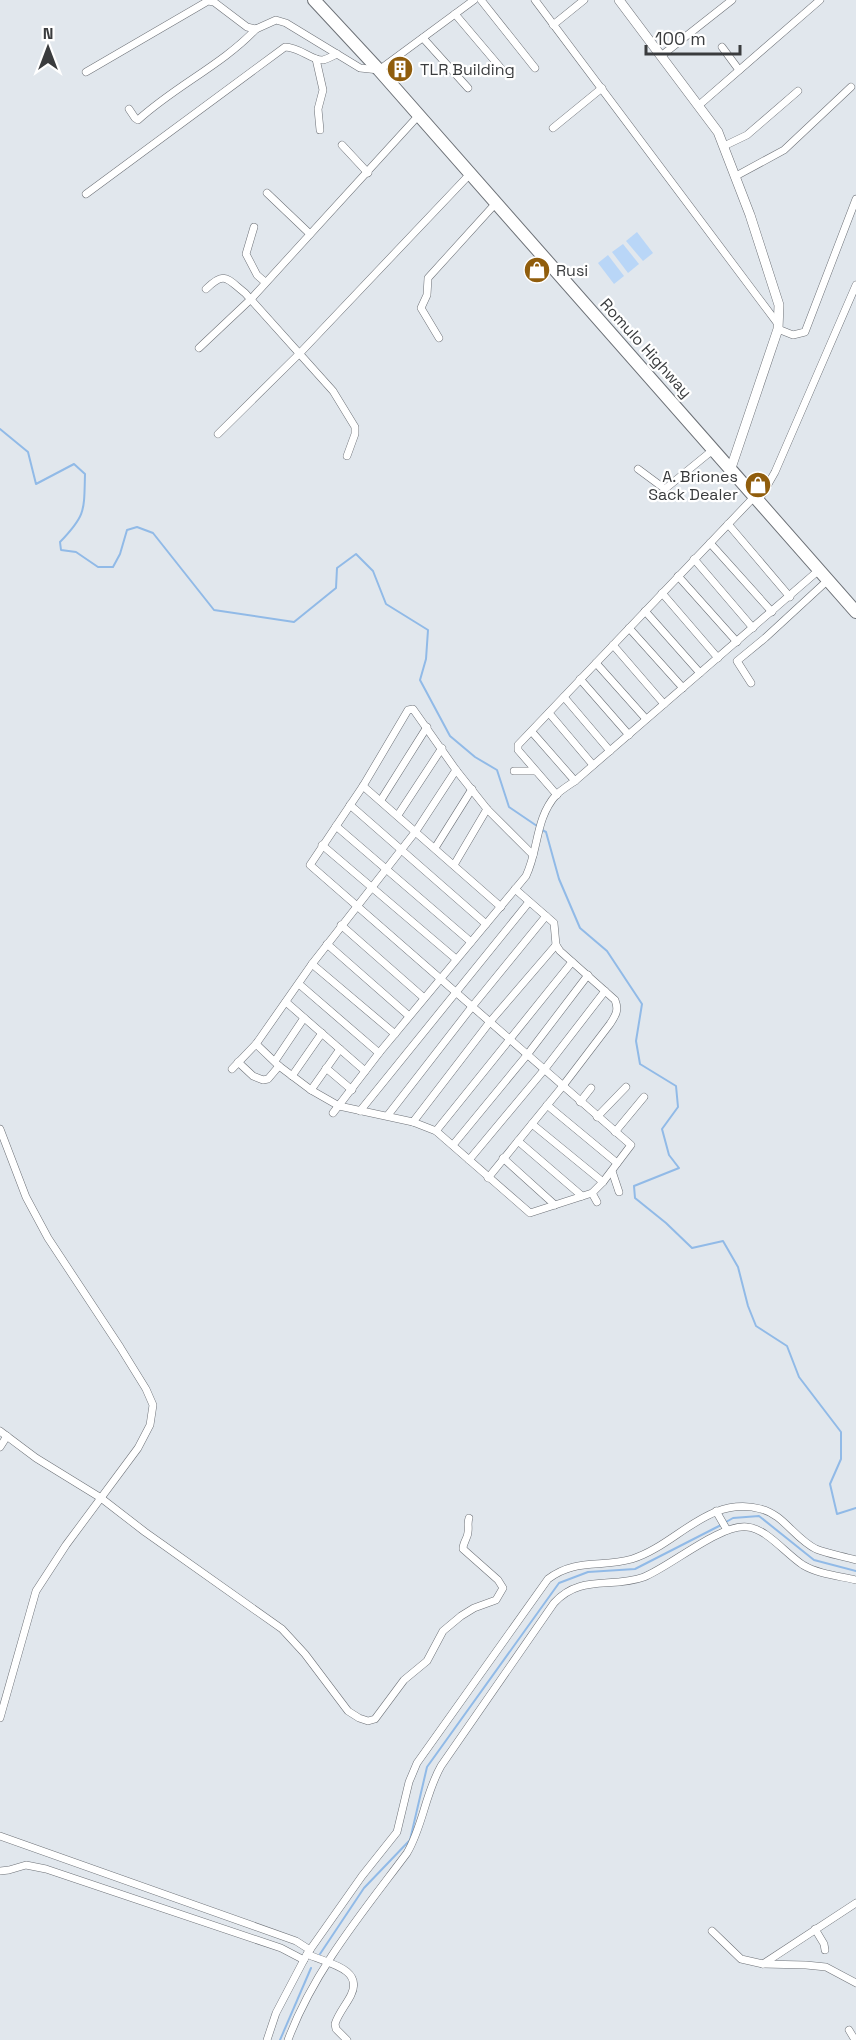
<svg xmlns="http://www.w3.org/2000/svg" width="856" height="2040" font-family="'Space Grotesk',sans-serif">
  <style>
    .green { fill: #b9d6f7 }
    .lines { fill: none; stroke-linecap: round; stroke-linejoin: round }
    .stream { stroke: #91bae7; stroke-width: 2 }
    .street-casing { stroke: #6d7177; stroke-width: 8 }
    .secondary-casing { stroke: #6d7177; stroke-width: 10 }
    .highway-casing { stroke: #6d7177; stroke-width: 14 }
    .street { stroke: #fff; stroke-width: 7 }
    .secondary { stroke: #fff; stroke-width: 9 }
    .highway { stroke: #fff; stroke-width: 12 }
    .labels { text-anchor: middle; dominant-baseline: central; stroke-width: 4.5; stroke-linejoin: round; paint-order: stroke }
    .poi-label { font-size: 16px; fill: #3a3c3e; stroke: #fff; text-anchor: start }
    .street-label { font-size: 16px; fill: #3a3c3e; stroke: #fff }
  </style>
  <rect width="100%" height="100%" fill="#e1e7ed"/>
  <!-- green -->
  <g class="green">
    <path d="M 637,232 L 653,253 L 643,261 L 626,241 Z"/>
    <path d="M 623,244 L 639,264 L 628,273 L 612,252 Z"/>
    <path d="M 608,255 L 624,276 L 614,284 L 598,263 Z"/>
  </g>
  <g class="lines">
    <!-- stream -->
    <g class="stream">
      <path d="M 0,429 L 28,452 L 36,484 L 74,464 L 85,474 C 84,511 86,515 60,542 L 61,550 L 76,552 L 98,567 L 113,567 L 120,554 L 127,530 L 137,527 L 153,533 L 214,610 L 294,622 L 336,588 L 337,568 L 356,554 L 373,571 L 386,604 L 428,630 L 426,659 L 420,680 L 450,736 L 475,757 L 497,770 L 509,807 L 537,826"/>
      <path d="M 542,830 L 546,832 L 559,879 L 580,928 L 607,951 L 642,1004 L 636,1041 L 640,1064 L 676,1086 L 678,1107 L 662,1129 L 669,1155 L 679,1168 L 634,1186 L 635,1198 L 666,1223 L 692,1248 L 723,1241 L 738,1267 L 748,1306 L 756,1326 L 787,1346 L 799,1377 L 841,1432 L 841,1459 L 830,1484 L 837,1514 L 856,1508"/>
      <path d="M 726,1522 L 733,1518 L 759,1516 L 814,1560 L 856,1571"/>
      <path d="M 320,1954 L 364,1888 L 410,1840 L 427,1767 L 559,1583 L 588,1572 L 635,1569 L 721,1525"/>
      <path d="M 280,2040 L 311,1968"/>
    </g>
    <defs>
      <g id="street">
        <path d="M 481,0 L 535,68"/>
        <path d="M 535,0 L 778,324"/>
        <path d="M 455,14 L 505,73"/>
        <path d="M 553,25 L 584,0"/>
        <path d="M 423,38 L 468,88"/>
        <path d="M 722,47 L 739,70"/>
        <path d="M 661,56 L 732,0"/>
        <path d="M 316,59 L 323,90 L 318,109 L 320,130"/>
        <path d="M 86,72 L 208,1 L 214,2 L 247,27 L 256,29 L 276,20 L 286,23 L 360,68 L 379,70 L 474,0"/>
        <path d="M 698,106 L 820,0"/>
        <path d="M 129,109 L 135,118 L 138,120 C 175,86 222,65 256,29"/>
        <path d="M 553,128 L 602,88"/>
        <path d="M 342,145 L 368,173"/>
        <path d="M 724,146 L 747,135 L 798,91"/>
        <path d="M 736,176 L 784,150 L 851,87"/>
        <path d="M 267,193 L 310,234"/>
        <path d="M 86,194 L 285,47 C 300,47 312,61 323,60 C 327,59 333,56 337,54"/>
        <path d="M 254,227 L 246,254 L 257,275 L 265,282"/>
        <path d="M 206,289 C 225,270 227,279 245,293 L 333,391 L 355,427 L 355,434 L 347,456"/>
        <path d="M 778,329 L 793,335 L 805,332 L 856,199"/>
        <path d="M 439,338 L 421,308 L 427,295 L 428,278 L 496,203"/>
        <path d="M 199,348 L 251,299 L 419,115"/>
        <path d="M 218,434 L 300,353 L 470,174"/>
        <path d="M 638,469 L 665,489 L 714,449"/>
        <path d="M 759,500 L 775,472 L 856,285"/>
        <path d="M 728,524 L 790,597"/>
        <path d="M 710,543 L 772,612"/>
        <path d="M 694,559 L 753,628"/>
        <path d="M 678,576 L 737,642"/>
        <path d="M 662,593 L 718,658"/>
        <path d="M 645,611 L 700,673"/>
        <path d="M 629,628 L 683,688"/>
        <path d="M 613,645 L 664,704"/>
        <path d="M 596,663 L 646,719"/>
        <path d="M 580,679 L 629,735"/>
        <path d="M 751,683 L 737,661 L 765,638 L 828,580"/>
        <path d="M 564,697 L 610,751"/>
        <path d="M 549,713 L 593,765"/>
        <path d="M 532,732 L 575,781"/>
        <path d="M 514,771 L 535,771"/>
        <path d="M 363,786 L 501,907"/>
        <path d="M 557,795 L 518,750 L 518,745 L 755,496"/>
        <path d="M 381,800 L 427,727"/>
        <path d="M 350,805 L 486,924"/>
        <path d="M 398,815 L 442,748"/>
        <path d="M 336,826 L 471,942"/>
        <path d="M 322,845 L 456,959"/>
        <path d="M 435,848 L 472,789"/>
        <path d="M 454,865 L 487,809"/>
        <path d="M 341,925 L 424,998"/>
        <path d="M 327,944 L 409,1016"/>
        <path d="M 312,964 L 395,1034"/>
        <path d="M 299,984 L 379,1053"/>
        <path d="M 286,1002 L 365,1071"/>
        <path d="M 256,1044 L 279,1066 L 311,1090 L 339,1106 L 413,1122 L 436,1131 L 530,1213 L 592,1193 L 603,1182 L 631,1145 L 310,865 L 363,786 L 408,710 L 413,709 L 456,770 L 487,809 L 533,855"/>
        <path d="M 275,1061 L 304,1018"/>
        <path d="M 238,1062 L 253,1076 L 263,1080 L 268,1079 L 279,1066"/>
        <path d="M 326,1068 L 352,1090"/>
        <path d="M 232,1069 L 256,1044 L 312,964 L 416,831 L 456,770"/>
        <path d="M 292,1076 L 322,1033"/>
        <path d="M 311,1090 L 340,1049"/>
        <path d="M 580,1102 L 591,1088"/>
        <path d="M 547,1105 L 617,1163"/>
        <path d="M 360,1111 L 529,902"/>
        <path d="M 333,1113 L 379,1053 L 526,876 C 539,849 535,819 556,795 C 561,790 569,785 575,781 L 819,570"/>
        <path d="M 388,1115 L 471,1008 L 546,916"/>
        <path d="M 597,1117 L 626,1087"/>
        <path d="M 413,1122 L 489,1023 L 556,945"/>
        <path d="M 532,1124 L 603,1182"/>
        <path d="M 0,1129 L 26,1197 L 48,1238 L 120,1347 L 146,1389 L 153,1405 L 150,1425 L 138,1448 L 66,1545 L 36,1591 L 0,1718"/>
        <path d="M 436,1131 L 572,962"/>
        <path d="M 615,1132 L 644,1097"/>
        <path d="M 518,1141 L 582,1196"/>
        <path d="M 453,1145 L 527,1055 L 588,975"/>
        <path d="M 503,1158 L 555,1205"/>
        <path d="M 469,1160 L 544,1070 L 605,991"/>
        <path d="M 612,1171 L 619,1192"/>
        <path d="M 488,1178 L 562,1087 L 610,1024 C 616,1015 619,1010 615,1000 L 560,951 L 556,945 L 554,923 L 515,889"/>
        <path d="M 592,1193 L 597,1202"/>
        <path d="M 0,1431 L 36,1458 L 101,1498 L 145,1532 L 282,1629 L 305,1654 L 348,1711 L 359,1718 L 368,1721 L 375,1719 L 404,1680 L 427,1661 L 443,1631 L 461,1616 L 474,1608 L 496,1600 L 503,1588 L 498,1580 L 463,1549 C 463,1542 468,1538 468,1532 C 469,1526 467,1524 469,1518"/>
        <path d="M 0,1447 L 7,1436"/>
        <path d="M 716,1511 L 727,1530"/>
        <path d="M 0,1836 L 296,1941 L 310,1950"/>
        <path d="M 0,1871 L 9,1870 L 26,1865 L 46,1869 L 281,1948 L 304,1960"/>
        <path d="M 815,1929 L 824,1944 L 825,1950"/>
        <path d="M 712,1931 L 741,1959 L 763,1964 L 806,1965 L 826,1967 L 856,1983"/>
        <path d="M 307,1954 C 326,1963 364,1968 351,1995 C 346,2005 338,2014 335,2024 L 336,2029 L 347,2040"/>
        <path d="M 763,1964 L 856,1903"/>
        <path d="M 849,2030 L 855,2040"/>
        <path d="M 267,2040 L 276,2013 L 307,1954 L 362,1876 L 397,1832 L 409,1782 L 417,1763 L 548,1579 C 576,1558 601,1568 632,1559 C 677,1545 708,1495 761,1509 C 783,1514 795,1539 816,1549 C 828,1554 843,1556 856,1560"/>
        <path d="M 288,2040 C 314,1970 363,1912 407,1853 C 423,1826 425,1794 441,1766 L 554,1603 C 580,1574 611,1589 644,1577 C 671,1566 720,1524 747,1527 C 766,1528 786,1554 803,1565 C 818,1574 839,1576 856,1580"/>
      </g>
      <path id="secondary" d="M 619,0 L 718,132 L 750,215 L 779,305 L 778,329 L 731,468"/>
      <path id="highway" d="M 314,0 L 379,70 L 856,612"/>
    </defs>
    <!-- street casing -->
    <use href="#street" class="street-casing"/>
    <!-- secondary casing -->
    <use href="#secondary" class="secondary-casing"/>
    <!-- highway casing -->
    <use href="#highway" class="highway-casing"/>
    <!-- street -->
    <use href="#street" class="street"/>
    <!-- secondary -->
    <use href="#secondary" class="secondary"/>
    <!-- highway -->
    <use href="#highway" class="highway"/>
  </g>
  <!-- icons -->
  <defs>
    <symbol id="building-disc" viewBox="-11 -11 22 22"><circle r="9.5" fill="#905d0c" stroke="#fff"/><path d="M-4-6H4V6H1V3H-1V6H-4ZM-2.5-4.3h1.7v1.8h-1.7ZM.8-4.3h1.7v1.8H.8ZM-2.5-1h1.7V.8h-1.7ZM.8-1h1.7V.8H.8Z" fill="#fff"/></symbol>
    <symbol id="shop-disc" viewBox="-11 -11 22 22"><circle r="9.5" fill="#905d0c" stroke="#fff"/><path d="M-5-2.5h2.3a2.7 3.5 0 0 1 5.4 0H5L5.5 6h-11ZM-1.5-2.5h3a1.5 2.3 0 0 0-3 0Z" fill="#fff"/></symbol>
  </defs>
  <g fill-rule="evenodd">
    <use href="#building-disc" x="385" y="54" width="30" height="30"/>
    <use href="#shop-disc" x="522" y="255" width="30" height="30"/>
    <use href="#shop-disc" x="743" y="470" width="30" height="30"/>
  </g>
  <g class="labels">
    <!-- poi labels -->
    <g class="poi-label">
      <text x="420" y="69">TLR Building</text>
      <text x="556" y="270">Rusi</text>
      <text x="738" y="476" text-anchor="end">A. Briones<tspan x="738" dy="18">Sack Dealer</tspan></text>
    </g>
    <!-- street labels -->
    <g class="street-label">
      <text transform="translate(646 348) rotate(48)">Romulo Highway</text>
    </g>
  </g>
  <!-- north arrow -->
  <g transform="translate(48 48)" stroke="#ffffff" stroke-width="4.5" paint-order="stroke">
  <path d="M0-4.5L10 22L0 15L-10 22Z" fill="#3a3c3e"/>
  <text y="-9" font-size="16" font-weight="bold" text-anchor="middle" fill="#3a3c3e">N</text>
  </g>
  <!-- scale -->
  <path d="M646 45v9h94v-9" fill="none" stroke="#3a3c3e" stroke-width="3"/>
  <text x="655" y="45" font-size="18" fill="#3a3c3e" stroke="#ffffff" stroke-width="4.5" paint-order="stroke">100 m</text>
</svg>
